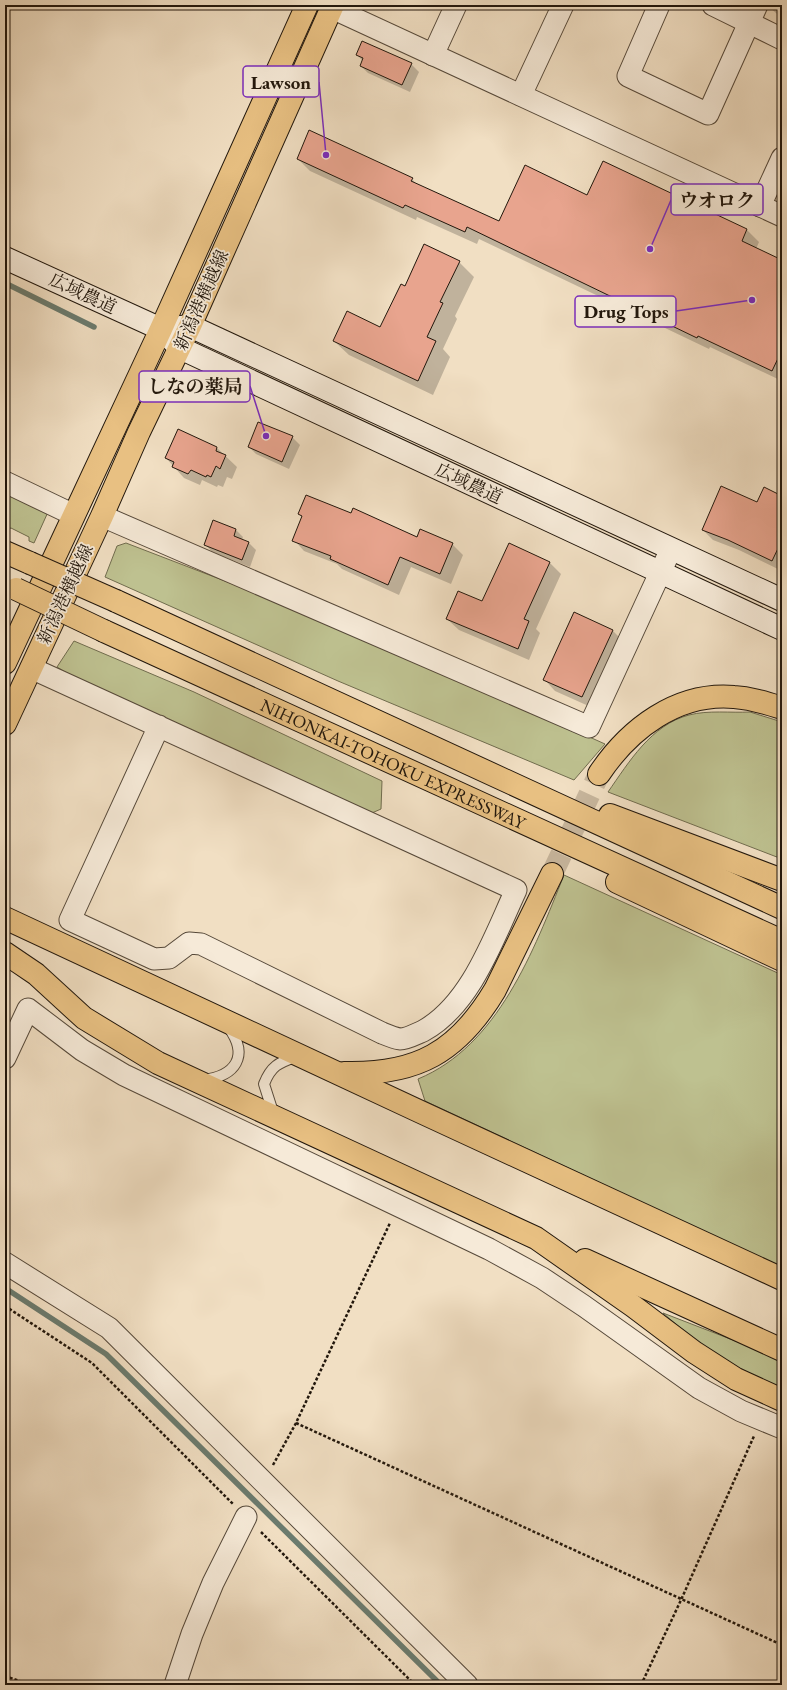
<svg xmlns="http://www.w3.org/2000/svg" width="787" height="1690" font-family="'EB Garamond','Noto Serif JP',serif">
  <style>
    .green { fill: #bec190; stroke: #706c4e }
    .shadow { fill: #0003 }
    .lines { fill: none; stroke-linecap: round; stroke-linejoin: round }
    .stream { stroke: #6b7b6e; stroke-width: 5.5 }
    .building { fill: #e8a48e; stroke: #22170c }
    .highway-tunnel { stroke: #c8b79e; stroke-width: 22; stroke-dasharray: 22 11; stroke-linecap: butt }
    .lane-casing { stroke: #56493a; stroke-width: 12 }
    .street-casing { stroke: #56493a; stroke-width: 23 }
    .secondary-casing { stroke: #22170c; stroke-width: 24 }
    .primary-casing { stroke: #22170c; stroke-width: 24 }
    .highway-casing { stroke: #22170c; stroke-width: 24 }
    .path { stroke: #22170c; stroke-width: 2.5; stroke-dasharray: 3 2; stroke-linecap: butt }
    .lane { stroke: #f6ead8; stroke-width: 10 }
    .street { stroke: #f6ead8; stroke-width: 21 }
    .secondary { stroke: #f6ead8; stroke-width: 22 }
    .primary { stroke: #e8c082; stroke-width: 22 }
    .highway { stroke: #e8c082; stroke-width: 22 }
    .highway-bridge-casing { stroke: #22170c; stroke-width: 24; stroke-linecap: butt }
    .highway-bridge { stroke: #e8c082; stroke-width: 22 }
    .labels { text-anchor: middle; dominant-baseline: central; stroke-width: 3.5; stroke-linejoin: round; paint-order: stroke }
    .street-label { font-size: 18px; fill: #22170c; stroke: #f6ead8 }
    .leader { fill: none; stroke: #7b2cbf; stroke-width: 1.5 }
    .callout-dot { fill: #7b2cbf; stroke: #f6ead8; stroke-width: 1.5 }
    .callout { fill: #f6ead8; stroke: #7b2cbf; stroke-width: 1.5 }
    .callout-label { font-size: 19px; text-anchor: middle; font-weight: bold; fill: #22170c }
  </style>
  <rect width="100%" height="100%" fill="#f1dfc3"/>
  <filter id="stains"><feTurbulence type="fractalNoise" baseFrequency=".005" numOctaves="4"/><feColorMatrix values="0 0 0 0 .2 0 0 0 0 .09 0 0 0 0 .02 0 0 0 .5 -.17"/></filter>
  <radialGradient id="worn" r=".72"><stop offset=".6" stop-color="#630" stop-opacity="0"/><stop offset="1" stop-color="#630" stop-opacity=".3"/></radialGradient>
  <!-- green -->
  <g class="green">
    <path d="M 5,492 L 48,512 L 34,543 L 29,541 L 29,537 L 11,528 L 5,530 Z"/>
    <path d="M 126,543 L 342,626 L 605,744 L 574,780 L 338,681 L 105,577 L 117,546 Z"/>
    <path d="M 74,641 L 194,692 L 382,781 L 381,809 L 365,816 L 96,691 L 57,667 Z"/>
    <path d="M 750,712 L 782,722 L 782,859 L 608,792 C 629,762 651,725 689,715 C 708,710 731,713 750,712 Z"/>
    <path d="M 564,875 L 782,975 L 782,1268 L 425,1101 L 418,1079 C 498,1046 534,950 564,875 Z"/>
    <path d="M 663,1313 L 782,1359 L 782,1390 L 708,1352 Z"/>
  </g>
  <!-- shadow -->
  <g class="shadow">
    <path d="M 735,5 L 745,5 L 743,9 Z"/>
    <path d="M 772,5 L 782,5 L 782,18 L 770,8 Z"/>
    <path d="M 357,55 L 411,64 L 419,72 L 410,92 L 368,73 L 361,66 L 363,61 Z"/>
    <path d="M 298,159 L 412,179 L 418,186 L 499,222 L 588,196 L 604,162 L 747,230 L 759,242 L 756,249 L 782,261 L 782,381 L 710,347 L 709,349 L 479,239 L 477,244 L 417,217 L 416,220 L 310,171 Z"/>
    <path d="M 459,262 L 474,277 L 455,316 L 457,319 L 443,349 L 450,357 L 433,395 L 349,355 L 334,341 L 381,328 Z"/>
    <path d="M 292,437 L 300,445 L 289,469 L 256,454 L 249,447 Z"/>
    <path d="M 217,448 L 237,467 L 232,479 L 227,477 L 223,487 L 218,485 L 217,487 L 202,480 L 200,485 L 184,478 L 166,458 Z"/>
    <path d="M 782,497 L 782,571 L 739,550 L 713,540 L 703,530 L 758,503 Z"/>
    <path d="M 299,514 L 452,544 L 463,555 L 451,584 L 411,567 L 399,595 L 342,569 L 337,564 L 304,551 L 294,540 L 303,518 Z"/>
    <path d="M 236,530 L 243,537 L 242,540 L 249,543 L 256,550 L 250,567 L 212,552 L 205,544 Z"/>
    <path d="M 510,544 L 550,563 L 561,574 L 536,629 L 540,633 L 529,660 L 459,630 L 447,619 L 483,603 Z"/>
    <path d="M 612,630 L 624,642 L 593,708 L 555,691 L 544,679 Z"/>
  </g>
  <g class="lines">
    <!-- stream -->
    <g class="stream">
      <path d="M 5,283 L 94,327"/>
      <path d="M 5,1288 L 106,1354 L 441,1685"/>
    </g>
  </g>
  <!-- building -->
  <g class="building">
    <path d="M 362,41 L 412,63 L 402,85 L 360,66 L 363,58 L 356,55 Z"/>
    <path d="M 309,130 L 413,178 L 411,181 L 499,221 L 525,165 L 587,195 L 603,161 L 747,229 L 742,241 L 782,260 L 782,350 L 772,371 L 698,336 L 697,338 L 467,227 L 465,232 L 405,205 L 403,208 L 297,159 Z"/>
    <path d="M 424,244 L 460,261 L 440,302 L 443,303 L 427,337 L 436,341 L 418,381 L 333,341 L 347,311 L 380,327 L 401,284 L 405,286 Z"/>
    <path d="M 258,422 L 293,436 L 282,462 L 248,447 Z"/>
    <path d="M 178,429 L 217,447 L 216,451 L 226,455 L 220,469 L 216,466 L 211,477 L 207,475 L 206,477 L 191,470 L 188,474 L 172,467 L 174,462 L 165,458 Z"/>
    <path d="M 721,486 L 757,502 L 764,487 L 782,496 L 782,540 L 772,561 L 728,540 L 702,530 Z"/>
    <path d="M 306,495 L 351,513 L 353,508 L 417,537 L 420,529 L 453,543 L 440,574 L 400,557 L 388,585 L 330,559 L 331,556 L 292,541 L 302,516 L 298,514 Z"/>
    <path d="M 213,520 L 236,529 L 234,536 L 249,542 L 242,560 L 204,545 Z"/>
    <path d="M 509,543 L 550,562 L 524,619 L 529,621 L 518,649 L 446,619 L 458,591 L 482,601 Z"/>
    <path d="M 574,612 L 613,630 L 582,697 L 543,680 Z"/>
  </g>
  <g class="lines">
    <!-- highway-tunnel -->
    <path class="highway-tunnel" d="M 552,874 L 599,774"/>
    <defs>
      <g id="lane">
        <path d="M 203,1080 C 236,1076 249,1056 229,1028"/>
        <path d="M 277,1113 L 272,1109 L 264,1084 C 271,1066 278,1063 297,1056"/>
      </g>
      <g id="street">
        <path d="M 659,5 L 628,76 L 708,114 L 757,5"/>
        <path d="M 713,5 L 782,39"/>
        <path d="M 332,8 L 782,216"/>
        <path d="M 433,55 L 456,5"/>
        <path d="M 521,95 L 563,5"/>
        <path d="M 760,206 L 782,158"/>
        <path d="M 5,482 L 74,515"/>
        <path d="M 102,516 L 589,727 L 671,549"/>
        <path d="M 31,668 L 516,890 C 494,937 471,1005 423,1031 C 416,1034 407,1039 400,1039 C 394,1038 387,1035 382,1033 L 201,944 L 189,943 L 169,958 L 154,959 L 70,920 L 159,726"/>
        <path d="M 5,1058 L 28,1009 L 82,1050 L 124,1075 L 489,1249 L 542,1278 L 584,1306 L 699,1388 L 741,1411 L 782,1428"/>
        <path d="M 5,1263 L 109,1328 L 467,1685"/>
        <path d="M 175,1685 L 192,1634 L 213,1583 L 246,1517"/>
      </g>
      <g id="secondary">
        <path d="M 5,258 L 161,329 L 180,348 L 782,629"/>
        <path d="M 172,328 L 190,326 L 782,600"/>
      </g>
      <g id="primary">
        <path d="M 5,663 L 161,329 L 307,5"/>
        <path d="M 5,724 L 102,516 L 139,432 L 190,326 L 333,5"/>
      </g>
      <g id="highway">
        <path d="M 5,552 L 30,563"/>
        <path d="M 116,601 L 782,908"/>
        <path id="s1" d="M 104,631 L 782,941"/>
        <path d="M 599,774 C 629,729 677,692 734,697 C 751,698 766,703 782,708"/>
        <path d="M 610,815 L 782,880"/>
        <path d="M 617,882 L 782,960"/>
        <path d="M 5,918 C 263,1040 523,1159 782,1279"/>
        <path d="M 5,953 L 36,974 L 84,1018 L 158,1063 L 536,1238 L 633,1306 L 694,1352 L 736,1379 L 782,1400"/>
        <path d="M 344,1073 C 417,1075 458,1052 495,990 L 552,874"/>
        <path d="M 585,1260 L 782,1350"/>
      </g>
    </defs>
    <!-- lane casing -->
    <use href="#lane" class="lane-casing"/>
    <!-- street casing -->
    <use href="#street" class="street-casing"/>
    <!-- secondary casing -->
    <use href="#secondary" class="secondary-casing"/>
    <!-- primary casing -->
    <use href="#primary" class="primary-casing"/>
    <!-- highway casing -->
    <use href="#highway" class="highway-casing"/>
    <!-- path -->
    <g class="path">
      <path d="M 5,1306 L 92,1363 L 233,1504"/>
      <path d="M 296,1423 L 782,1645"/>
      <path d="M 273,1465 L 296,1423 L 390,1223"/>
      <path d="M 261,1532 L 415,1685"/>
      <path d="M 5,1676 L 31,1685"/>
      <path d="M 641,1685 L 681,1600 L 754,1436"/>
    </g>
    <!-- lane -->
    <use href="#lane" class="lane"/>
    <!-- street -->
    <use href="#street" class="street"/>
    <!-- secondary -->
    <use href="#secondary" class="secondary"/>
    <!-- primary -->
    <use href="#primary" class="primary"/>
    <!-- highway -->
    <use href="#highway" class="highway"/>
    <defs>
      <g id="highway-bridge">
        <path d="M 30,563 L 116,601"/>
        <path d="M 16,589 L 104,631"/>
      </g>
    </defs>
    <!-- highway-bridge casing -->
    <use href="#highway-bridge" class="highway-bridge-casing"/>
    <!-- highway-bridge -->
    <use href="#highway-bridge" class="highway-bridge"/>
  </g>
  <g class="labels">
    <!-- street labels -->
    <g class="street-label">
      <text transform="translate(83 293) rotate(25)">広域農道</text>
      <text transform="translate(201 300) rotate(-66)">新潟港横越線</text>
      <text transform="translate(469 483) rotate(25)">広域農道</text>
      <text transform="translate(65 594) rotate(-65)">新潟港横越線</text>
      <text stroke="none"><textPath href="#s1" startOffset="318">NIHONKAI-TOHOKU EXPRESSWAY</textPath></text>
    </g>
  </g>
  <!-- callouts -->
  <path class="leader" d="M326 155L319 82M650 249L671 200M752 300L676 311M266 436L250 386"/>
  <g class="callout-dot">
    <circle cx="326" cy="155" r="4"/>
    <circle cx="650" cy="249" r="4"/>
    <circle cx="752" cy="300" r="4"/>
    <circle cx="266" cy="436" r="4"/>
  </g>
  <g class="callout">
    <rect x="243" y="66" width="76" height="31" rx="4"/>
    <rect x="671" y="184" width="92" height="31" rx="4"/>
    <rect x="575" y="296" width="101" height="31" rx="4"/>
    <rect x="139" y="371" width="111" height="31" rx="4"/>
  </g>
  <g class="callout-label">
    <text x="281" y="89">Lawson</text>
    <text x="717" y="207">ウオロク</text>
    <text x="626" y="318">Drug Tops</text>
    <text x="195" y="393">しなの薬局</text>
  </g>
  <!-- margin -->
  <rect width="787" height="1690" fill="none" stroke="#f1dfc3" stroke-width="20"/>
  <rect x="6" y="6" width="775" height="1678" fill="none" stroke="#22170c" stroke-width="2"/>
  <rect x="10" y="10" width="767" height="1670" fill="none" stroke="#22170c"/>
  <rect width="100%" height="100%" filter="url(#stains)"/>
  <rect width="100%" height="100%" fill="url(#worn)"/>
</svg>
